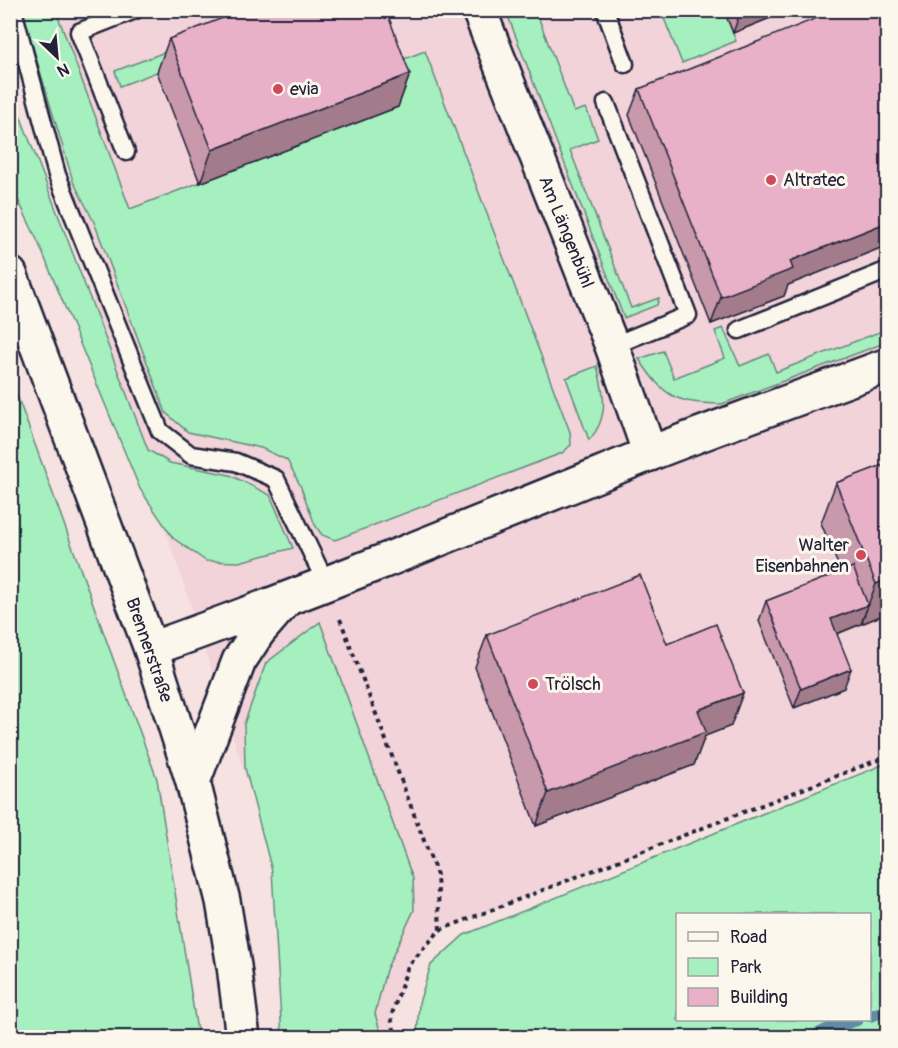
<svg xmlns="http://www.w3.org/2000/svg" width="898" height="1048" font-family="Pangolin,sans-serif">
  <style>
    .built { fill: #f1d3d9 }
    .green { fill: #a6f0bf; stroke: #64897d; stroke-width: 1.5; fill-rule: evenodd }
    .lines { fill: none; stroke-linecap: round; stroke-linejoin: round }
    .stream { stroke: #608ca5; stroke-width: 12 }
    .service-casing { stroke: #22223b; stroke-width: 21 }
    .minor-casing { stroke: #22223b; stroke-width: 38 }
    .secondary-casing { stroke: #22223b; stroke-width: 38 }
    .path { stroke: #22223b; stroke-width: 4; stroke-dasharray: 4.5 4.5; stroke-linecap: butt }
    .service { stroke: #fbf7ec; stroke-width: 16 }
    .minor { stroke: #fbf7ec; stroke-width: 33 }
    .secondary { stroke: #fbf7ec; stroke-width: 33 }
    .wall { fill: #c898ab; stroke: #22223b; stroke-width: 1.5 }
    .shaded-wall { fill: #a27c8b; stroke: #22223b; stroke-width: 1.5 }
    .building { fill: #e8b1c7; stroke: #22223b; stroke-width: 1.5 }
    .poi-dot { fill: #d1495b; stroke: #fbf7ec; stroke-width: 2 }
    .labels { text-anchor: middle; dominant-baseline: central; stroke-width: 6; stroke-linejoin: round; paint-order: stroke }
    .poi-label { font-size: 18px; fill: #22223b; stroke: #fbf7ec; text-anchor: start }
    .street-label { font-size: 18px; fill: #22223b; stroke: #fbf7ec }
  </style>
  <rect width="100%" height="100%" fill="#f5e2e1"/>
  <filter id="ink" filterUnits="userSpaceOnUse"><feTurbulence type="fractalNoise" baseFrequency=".0167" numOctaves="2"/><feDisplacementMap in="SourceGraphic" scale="12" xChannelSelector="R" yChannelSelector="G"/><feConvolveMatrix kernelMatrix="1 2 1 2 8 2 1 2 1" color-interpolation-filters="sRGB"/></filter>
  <g filter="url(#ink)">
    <!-- built -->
    <path class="built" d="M 22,11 L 887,11 L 887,756 L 440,930 L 408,967 L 391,1017 L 394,1037 L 295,1037 L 275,866 L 174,554 L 101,347 L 73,181 Z"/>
    <!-- green -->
    <g class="green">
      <path d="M 22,11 L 56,11 L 130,209 L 398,107 L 383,67 L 425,51 L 570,432 L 571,445 L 562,453 L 335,540 L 322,535 L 315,525 L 300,485 L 287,460 L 261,448 L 188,432 L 166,413 L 94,222 L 73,181 Z"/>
      <path d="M 273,11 L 317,11 L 120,86 L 115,71 Z"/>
      <path d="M 506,11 L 536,11 L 574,112 L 586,108 L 598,139 L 570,150 L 631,308 L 659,298 L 657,305 L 624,318 Z"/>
      <path d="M 661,11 L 724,11 L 736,41 L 682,63 Z"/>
      <path d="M 10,89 L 148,450 L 170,463 L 230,475 L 270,495 L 293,548 L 239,562 L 206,561 L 173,538 L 140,489 L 39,244 L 11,185 Z"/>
      <path d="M 723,328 L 740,366 L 769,354 L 776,372 L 887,329 L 887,342 L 722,404 C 675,403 665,398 639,359 L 663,351 L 674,378 L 725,358 L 715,331 Z"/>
      <path d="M 597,366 C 604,393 610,417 589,440 L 566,378 Z"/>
      <path d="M 10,376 L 157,779 L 198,1037 L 11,1037 Z"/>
      <path d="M 320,622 L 413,879 L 414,910 L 386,970 L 375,1014 L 382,1037 L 282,1037 L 272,871 L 245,768 L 244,724 L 266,663 Z"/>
      <path d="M 887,763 L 887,1037 L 417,1037 L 419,1003 L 431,965 L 464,935 ZM 678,914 L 870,914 L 870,1020 L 678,1020 Z"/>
    </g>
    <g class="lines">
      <!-- stream -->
      <g class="stream">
        <path d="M 870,1016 L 888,1010"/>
        <path d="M 810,1038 L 828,1029 L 857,1020"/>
      </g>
      <defs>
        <g id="service">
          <path d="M 13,10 L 57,175 L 160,431 L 191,455 L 236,462 L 276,479 L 326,583"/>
          <path d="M 605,10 L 625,64"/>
          <path d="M 606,103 L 688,315 L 612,346"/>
          <path d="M 126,152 L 79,32 L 135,10"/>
          <path d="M 739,330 L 888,270"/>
        </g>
        <g id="minor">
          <path d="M 479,10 L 612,346 L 650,454"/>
          <path d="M 151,649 C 319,589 484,521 649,454 C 728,423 808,395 888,365"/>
          <path d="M 193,782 L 239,661 L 258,632 L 285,601"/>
        </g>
        <path id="secondary" d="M 10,274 L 151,649 L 193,782 L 223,901 L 234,966 L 243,1038"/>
      </defs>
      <!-- service casing -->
      <use href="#service" class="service-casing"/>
      <!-- minor casing -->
      <use href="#minor" class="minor-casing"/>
      <!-- secondary casing -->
      <use href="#secondary" class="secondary-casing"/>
      <!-- path -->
      <g class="path">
        <path d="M 340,619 L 437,875 L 440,930 L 408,966 L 391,1017 L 396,1038"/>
        <path d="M 440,930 L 888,756"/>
      </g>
      <!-- service -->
      <use href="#service" class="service"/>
      <!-- minor -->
      <use href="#minor" class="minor"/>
      <!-- secondary -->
      <use href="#secondary" class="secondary"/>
    </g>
    <!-- wall -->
    <g class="wall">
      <path d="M 724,10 L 790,10 L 733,33 Z"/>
      <path d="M 888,10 L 888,245 L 788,285 L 784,296 L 711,324 L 629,115 L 639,89 Z"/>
      <path d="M 169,39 L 410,74 L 398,107 L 200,183 L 157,72 Z"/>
      <path d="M 888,463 L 888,613 L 837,634 L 844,688 L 794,708 L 759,621 L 766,601 L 841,572 L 821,523 L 836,483 Z"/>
      <path d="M 487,635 L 667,644 L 731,726 L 705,736 L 694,765 L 536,826 L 475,667 Z"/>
    </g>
    <!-- shaded-wall -->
    <g class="shaded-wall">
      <path d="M 741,10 L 790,10 L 733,33 Z"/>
      <path d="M 410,74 L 398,107 L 200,183 L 212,150 Z"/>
      <path d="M 888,222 L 888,245 L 788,285 L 784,296 L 711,324 L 721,297 L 790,261 Z"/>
      <path d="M 888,579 L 888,613 L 861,624 L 876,584 Z"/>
      <path d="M 868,605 L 861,624 L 824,639 L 831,619 Z"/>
      <path d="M 851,669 L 844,688 L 794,708 L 801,689 Z"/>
      <path d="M 743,693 L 731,726 L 705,736 L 694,765 L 536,826 L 548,793 L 698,710 Z"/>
    </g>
    <!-- building -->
    <g class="building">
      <path d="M 243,10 L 386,10 L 410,74 L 212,150 L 169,39 Z"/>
      <path d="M 837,10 L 888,10 L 888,222 L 790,261 L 793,269 L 721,297 L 639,89 Z"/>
      <path d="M 888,463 L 888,579 L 876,584 L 836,483 Z"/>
      <path d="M 853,567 L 868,605 L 831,619 L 851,669 L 801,689 L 766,601 Z"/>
      <path d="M 640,575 L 667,644 L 716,624 L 743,693 L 698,710 L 706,732 L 548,793 L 487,635 Z"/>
    </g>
  </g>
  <!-- markers -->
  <g class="poi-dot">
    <circle cx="278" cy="89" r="6"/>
    <circle cx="771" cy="180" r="6"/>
    <circle cx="861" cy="555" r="6"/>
    <circle cx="533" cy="684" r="6"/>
  </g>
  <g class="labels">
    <!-- poi labels -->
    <g class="poi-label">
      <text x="290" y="89">evia</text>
      <text x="783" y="180">Altratec</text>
      <text x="849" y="545" text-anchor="end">Walter<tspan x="849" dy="21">Eisenbahnen</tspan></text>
      <text x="545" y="684">Trölsch</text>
    </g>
    <!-- street labels -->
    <g class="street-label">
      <text transform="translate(566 232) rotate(68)">Am Längenbühl</text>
      <text transform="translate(149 650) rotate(71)">Brennerstraße</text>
    </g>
  </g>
  <!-- margin -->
  <rect width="898" height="1048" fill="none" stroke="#fbf7ec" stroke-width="36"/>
  <rect x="18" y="18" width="862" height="1012" fill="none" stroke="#22223b" stroke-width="2" filter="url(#ink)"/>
  <!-- legend -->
  <rect x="676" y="913" width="195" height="108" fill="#fbf7ec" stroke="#a4a2a5" stroke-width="1.5"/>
  <rect x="688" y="932" width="30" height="9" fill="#fbf7ec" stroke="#a4a2a5" stroke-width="1.5"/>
  <text x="730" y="943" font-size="18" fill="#22223b">Road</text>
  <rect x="688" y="958" width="30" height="18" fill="#a6f0bf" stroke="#a4a2a5" stroke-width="1.5"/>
  <text x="730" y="973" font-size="18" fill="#22223b">Park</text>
  <rect x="688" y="988" width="30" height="18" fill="#e8b1c7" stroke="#a4a2a5" stroke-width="1.5"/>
  <text x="730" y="1003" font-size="18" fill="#22223b">Building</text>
  <!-- north arrow -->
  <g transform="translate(57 57) rotate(154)" stroke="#fbf7ec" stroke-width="4.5" paint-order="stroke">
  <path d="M0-4.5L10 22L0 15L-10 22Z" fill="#22223b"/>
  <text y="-9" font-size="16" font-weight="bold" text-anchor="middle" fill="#22223b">N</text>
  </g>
</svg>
